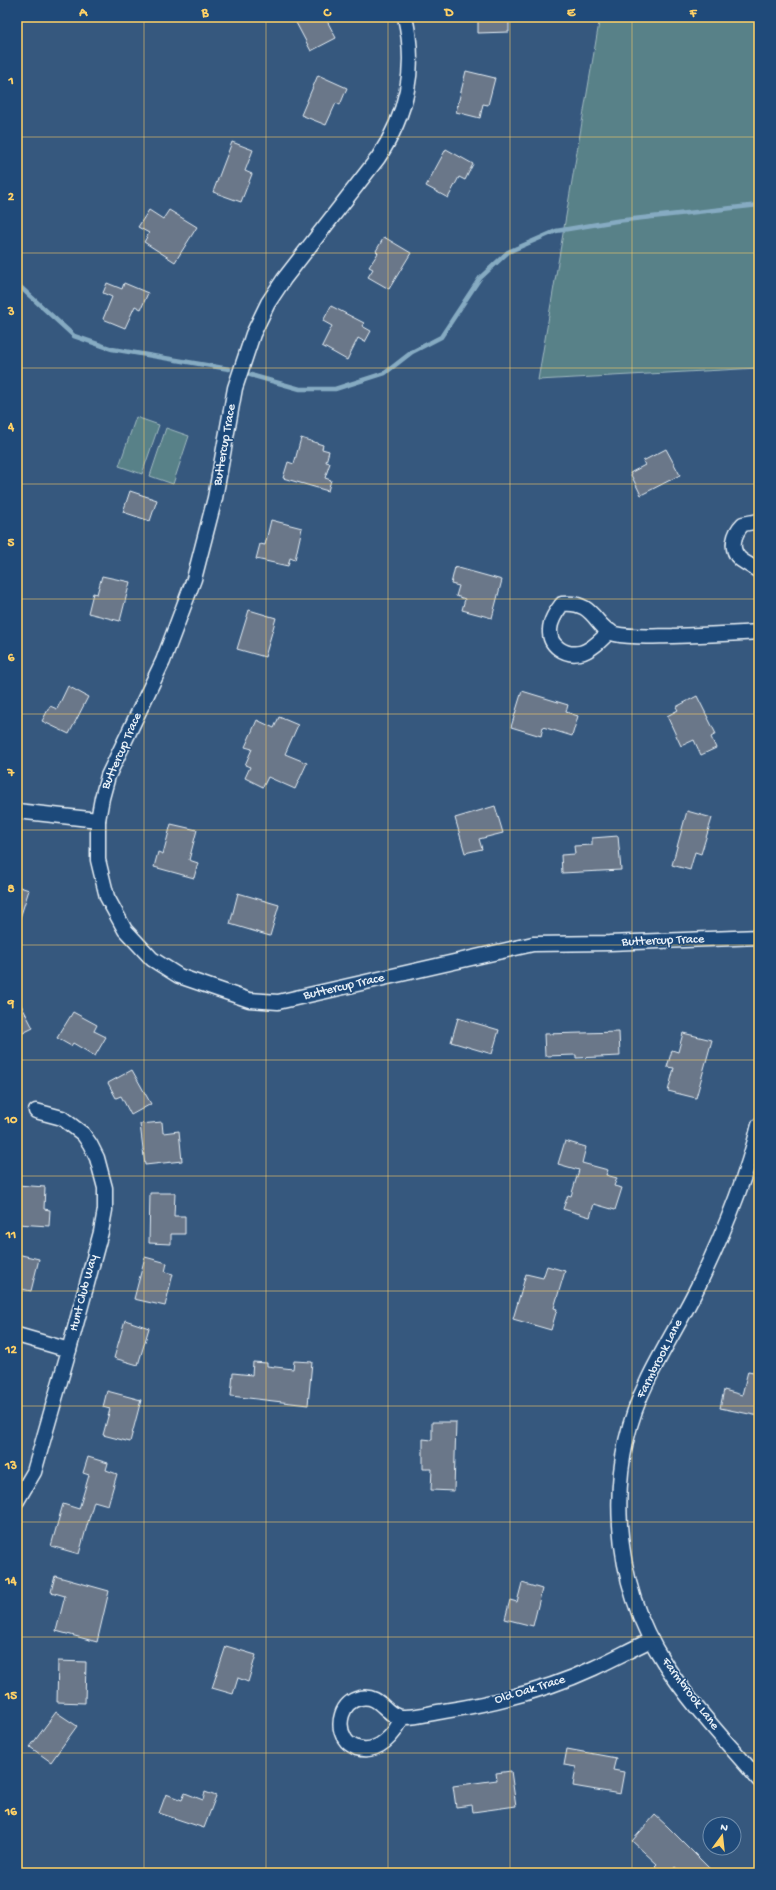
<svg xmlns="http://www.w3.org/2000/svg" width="776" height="1890" font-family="'Gochi Hand',sans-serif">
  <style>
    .green { fill: #588188; stroke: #a0b9c0 }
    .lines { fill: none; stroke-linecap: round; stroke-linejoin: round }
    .stream { stroke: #86abc2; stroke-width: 4.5 }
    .building { fill: #6a7789; stroke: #e8f1f8 }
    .street-casing { stroke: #e8f1f8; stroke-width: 17 }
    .street { stroke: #1f4a7a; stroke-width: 14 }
    .grid { fill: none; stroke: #ffd166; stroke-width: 1; stroke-opacity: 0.55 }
    .labels { text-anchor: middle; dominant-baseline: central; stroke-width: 3; stroke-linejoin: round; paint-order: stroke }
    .street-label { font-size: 13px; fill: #e8f1f8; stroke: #1f4a7a }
    .neatline { fill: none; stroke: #ffd166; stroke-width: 1.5 }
    .grid-label { font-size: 13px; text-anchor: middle; font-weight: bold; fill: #ffd166 }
  </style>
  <rect width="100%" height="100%" fill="#36587e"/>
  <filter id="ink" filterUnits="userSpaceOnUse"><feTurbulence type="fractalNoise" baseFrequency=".025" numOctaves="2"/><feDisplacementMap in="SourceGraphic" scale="8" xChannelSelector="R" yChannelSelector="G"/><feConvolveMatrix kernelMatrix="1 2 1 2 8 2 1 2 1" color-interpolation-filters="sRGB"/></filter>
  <g filter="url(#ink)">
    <!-- green -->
    <g class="green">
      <path d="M 600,17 L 759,17 L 759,368 L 538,380 Z"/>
      <path d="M 136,417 L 159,425 L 142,474 L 119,466 Z"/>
      <path d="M 166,428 L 189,436 L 173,484 L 150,476 Z"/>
    </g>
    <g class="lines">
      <!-- stream -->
      <g class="stream">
        <path d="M 17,284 L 74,336 L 112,349 L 229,369"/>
        <path d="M 247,374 L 300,389 L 335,389 L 385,373 L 412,352 L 441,337 L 480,278 L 508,252 L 556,231 L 616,221 L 759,205"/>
      </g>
    </g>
    <!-- building -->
    <g class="building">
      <path d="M 293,17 L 325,17 L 336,38 L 311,51 Z"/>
      <path d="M 478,17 L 509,17 L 509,32 L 478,33 Z"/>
      <path d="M 466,71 L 495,78 L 488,105 L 483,104 L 480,118 L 456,112 Z"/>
      <path d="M 318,75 L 347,88 L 340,105 L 336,103 L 326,125 L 301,115 Z"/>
      <path d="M 232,142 L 253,150 L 245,171 L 252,174 L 241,202 L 213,192 Z"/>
      <path d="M 446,149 L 473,164 L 465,180 L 459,177 L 448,198 L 426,186 Z"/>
      <path d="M 149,210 L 163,219 L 169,210 L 197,227 L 175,262 L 144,242 L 149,233 L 138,227 Z"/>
      <path d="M 384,237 L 411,253 L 389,289 L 368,277 L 373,269 L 369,267 L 378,253 L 376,251 Z"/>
      <path d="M 107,283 L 122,289 L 124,283 L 148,293 L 141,309 L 135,306 L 125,328 L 103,319 L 112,297 L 103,293 Z"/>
      <path d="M 331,306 L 364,323 L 362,326 L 371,331 L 365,342 L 358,338 L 347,360 L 322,346 L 332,326 L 323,321 Z"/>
      <path d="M 301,438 L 323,445 L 322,449 L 329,451 L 326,462 L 330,463 L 325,478 L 331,480 L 328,491 L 283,478 L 288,462 L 294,464 Z"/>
      <path d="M 666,449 L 680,475 L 641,495 L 630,473 L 645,465 L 643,461 Z"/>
      <path d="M 130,491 L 157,500 L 150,521 L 123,512 Z"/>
      <path d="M 271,520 L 302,528 L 295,560 L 290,558 L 288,566 L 256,559 L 260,544 L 265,545 Z"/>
      <path d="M 455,567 L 502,580 L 492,618 L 462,610 L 465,599 L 456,596 L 459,586 L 451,584 Z"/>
      <path d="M 102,576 L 130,582 L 120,621 L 88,613 L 93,593 L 97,594 Z"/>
      <path d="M 249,610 L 276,618 L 265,657 L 237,649 Z"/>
      <path d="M 68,686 L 88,697 L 69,734 L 42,721 L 50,706 L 57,709 Z"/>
      <path d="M 522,691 L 568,705 L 566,712 L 578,716 L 572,736 L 543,727 L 541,736 L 511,727 Z"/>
      <path d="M 697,696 L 716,734 L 711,737 L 716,748 L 701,755 L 694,740 L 681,746 L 667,716 L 678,710 L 676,707 Z"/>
      <path d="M 279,717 L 298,725 L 285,754 L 307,763 L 295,789 L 268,777 L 263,787 L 245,778 L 250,767 L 245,765 L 252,749 L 245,747 L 257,720 L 274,728 Z"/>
      <path d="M 495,806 L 503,833 L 479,839 L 482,849 L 465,853 L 455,818 Z"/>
      <path d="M 687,811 L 712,818 L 701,854 L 695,852 L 690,870 L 672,865 Z"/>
      <path d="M 171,824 L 197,830 L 189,860 L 198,863 L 194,878 L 154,867 L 158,852 L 163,854 Z"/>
      <path d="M 618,836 L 621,870 L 562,873 L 561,855 L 575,854 L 574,846 L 592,845 L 592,838 Z"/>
      <path d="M 17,886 L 29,890 L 19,921 L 17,920 Z"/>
      <path d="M 238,893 L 279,905 L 270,936 L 230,924 Z"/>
      <path d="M 17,997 L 33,1028 L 17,1036 Z"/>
      <path d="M 73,1012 L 97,1025 L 94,1031 L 106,1037 L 95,1056 L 73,1043 L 71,1046 L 57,1038 Z"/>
      <path d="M 458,1018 L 499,1030 L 492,1054 L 451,1042 Z"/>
      <path d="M 619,1032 L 620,1056 L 576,1058 L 576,1055 L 545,1056 L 544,1034 Z"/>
      <path d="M 683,1033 L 712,1040 L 696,1098 L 668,1091 L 674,1068 L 667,1067 L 672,1050 L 678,1052 Z"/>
      <path d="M 132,1070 L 151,1104 L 131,1115 L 121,1096 L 116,1098 L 108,1083 Z"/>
      <path d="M 162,1122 L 163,1133 L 179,1131 L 182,1161 L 145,1165 L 140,1124 Z"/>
      <path d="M 565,1141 L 586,1147 L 582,1163 L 608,1170 L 606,1175 L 617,1178 L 614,1186 L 622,1188 L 615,1210 L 594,1204 L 590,1217 L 563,1209 L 568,1195 L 571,1196 L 579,1170 L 558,1164 Z"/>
      <path d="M 17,1185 L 45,1187 L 44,1209 L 50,1210 L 49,1226 L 17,1224 Z"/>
      <path d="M 150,1193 L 175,1193 L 174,1216 L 185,1216 L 185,1234 L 171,1234 L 171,1244 L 149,1243 Z"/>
      <path d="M 17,1254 L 39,1259 L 31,1291 L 17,1288 Z"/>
      <path d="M 145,1257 L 167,1263 L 165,1272 L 173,1274 L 165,1306 L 134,1299 Z"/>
      <path d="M 547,1266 L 565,1271 L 554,1308 L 557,1309 L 551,1330 L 513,1319 L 526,1274 L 543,1278 Z"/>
      <path d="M 125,1320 L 149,1328 L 138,1365 L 114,1358 Z"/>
      <path d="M 294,1361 L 312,1362 L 308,1405 L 231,1396 L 233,1373 L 252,1375 L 253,1362 L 267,1363 L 267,1366 L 293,1369 Z"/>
      <path d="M 748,1371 L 759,1373 L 759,1416 L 720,1408 L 724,1390 L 742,1395 Z"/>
      <path d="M 107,1391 L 141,1400 L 130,1442 L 103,1435 L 110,1409 L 103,1407 Z"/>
      <path d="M 432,1422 L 456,1422 L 454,1491 L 431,1490 L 432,1469 L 423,1469 L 423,1439 L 432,1440 Z"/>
      <path d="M 88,1457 L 108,1463 L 106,1470 L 117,1474 L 108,1505 L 94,1501 L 79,1554 L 51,1546 L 63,1504 L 79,1509 L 89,1475 L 83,1473 Z"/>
      <path d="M 55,1576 L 109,1591 L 97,1642 L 56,1631 L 65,1596 L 51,1592 Z"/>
      <path d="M 522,1583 L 542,1589 L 533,1626 L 505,1619 L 510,1600 L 517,1602 Z"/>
      <path d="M 226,1646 L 256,1655 L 248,1682 L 238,1678 L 233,1694 L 212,1688 Z"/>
      <path d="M 58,1661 L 86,1662 L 85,1703 L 57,1702 Z"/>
      <path d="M 56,1712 L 77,1726 L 51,1762 L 30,1747 Z"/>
      <path d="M 567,1749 L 616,1758 L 613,1770 L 624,1772 L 620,1794 L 573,1786 L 576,1767 L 564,1765 Z"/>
      <path d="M 511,1771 L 516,1806 L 473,1812 L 472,1805 L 456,1807 L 453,1786 L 497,1780 L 496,1773 Z"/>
      <path d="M 205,1792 L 216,1796 L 204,1828 L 159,1813 L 166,1794 L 182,1800 L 185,1793 L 203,1800 Z"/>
      <path d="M 655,1815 L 667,1826 L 714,1873 L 682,1873 L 675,1867 L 669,1873 L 662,1873 L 655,1866 L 657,1864 L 632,1841 Z"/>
    </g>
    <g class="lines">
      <defs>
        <g id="street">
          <path d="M 405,17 C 417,69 407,114 378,158 L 284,279 L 268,303 L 253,334 L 235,388 L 215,498 L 194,579 L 163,661 L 108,776 L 102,798 L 98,820 L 98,860 L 107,897 L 125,930 L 152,959 L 179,976 L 249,1000 L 278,1002 L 533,944 L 609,943 L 759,937"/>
          <path d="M 759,521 L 743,524 C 734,533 729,549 740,559 C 745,563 753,567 759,571"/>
          <path d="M 610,631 C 602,639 591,651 580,653 C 565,656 549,646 550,630 C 550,620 557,611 562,604 C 595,600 595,629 615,634 C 632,638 656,636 673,636 C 702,635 730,634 759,632"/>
          <path d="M 17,811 L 98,820"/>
          <path d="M 759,1125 C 746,1179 724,1232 700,1282 C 684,1316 663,1348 647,1382 C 604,1469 612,1583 665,1664 C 692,1706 727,1742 759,1780"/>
          <path d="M 17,1335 L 69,1350"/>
          <path d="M 17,1501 L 34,1472 L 69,1350 L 101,1232 L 105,1210 L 105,1188 L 97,1158 L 90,1144 L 83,1134 L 62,1118 L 36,1111"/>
          <path d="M 402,1717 C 395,1735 378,1754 357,1748 C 352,1746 348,1744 345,1739 C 336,1725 341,1702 360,1698 C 382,1694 384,1716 402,1717 C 415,1718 430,1713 444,1711 C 495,1703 547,1690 594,1668 C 613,1659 632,1649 651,1640"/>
        </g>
      </defs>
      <!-- street casing -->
      <use href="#street" class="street-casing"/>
      <!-- street -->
      <use href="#street" class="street"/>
    </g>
  </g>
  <!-- grid -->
  <path class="grid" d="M 144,17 L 144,1873M 266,17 L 266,1873M 388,17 L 388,1873M 510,17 L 510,1873M 632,17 L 632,1873M 17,137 L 759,137M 17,253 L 759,253M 17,368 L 759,368M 17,484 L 759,484M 17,599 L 759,599M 17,714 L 759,714M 17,830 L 759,830M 17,945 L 759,945M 17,1060 L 759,1060M 17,1176 L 759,1176M 17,1291 L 759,1291M 17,1406 L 759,1406M 17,1522 L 759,1522M 17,1637 L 759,1637M 17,1753 L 759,1753"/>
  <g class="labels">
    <!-- street labels -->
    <g class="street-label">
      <text transform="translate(225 445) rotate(-80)">Buttercup Trace</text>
      <text transform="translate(122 751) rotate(-66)">Buttercup Trace</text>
      <text transform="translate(663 941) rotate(-2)">Buttercup Trace</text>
      <text transform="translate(344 987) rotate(-13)">Buttercup Trace</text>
      <text transform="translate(84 1293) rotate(-75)">Hunt Club Way</text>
      <text transform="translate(660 1359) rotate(-63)">Farmbrook Lane</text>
      <text transform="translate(530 1690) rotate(-17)">Old Oak Trace</text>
      <text transform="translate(690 1694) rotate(53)">Farmbrook Lane</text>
    </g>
  </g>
  <!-- margin -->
  <rect width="776" height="1890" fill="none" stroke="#1f4a7a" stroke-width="44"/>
  <!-- north arrow -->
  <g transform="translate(722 1836) rotate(15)"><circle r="19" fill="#1f4a7a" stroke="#6f8dac"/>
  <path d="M0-3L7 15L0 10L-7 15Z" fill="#ffd166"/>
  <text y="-6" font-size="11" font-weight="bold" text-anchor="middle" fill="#e8f1f8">N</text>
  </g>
  <rect x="22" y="22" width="732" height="1846" class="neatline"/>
  <g class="grid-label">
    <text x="83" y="16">A</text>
    <text x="205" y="16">B</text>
    <text x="327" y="16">C</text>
    <text x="449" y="16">D</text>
    <text x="571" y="16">E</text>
    <text x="693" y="16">F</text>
    <text x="11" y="84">1</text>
    <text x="11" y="200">2</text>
    <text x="11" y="315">3</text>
    <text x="11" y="430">4</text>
    <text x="11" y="546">5</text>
    <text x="11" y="661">6</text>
    <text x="11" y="776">7</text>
    <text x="11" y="892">8</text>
    <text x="11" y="1007">9</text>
    <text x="11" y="1123">10</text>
    <text x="11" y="1238">11</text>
    <text x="11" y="1353">12</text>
    <text x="11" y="1469">13</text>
    <text x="11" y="1584">14</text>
    <text x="11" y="1699">15</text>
    <text x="11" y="1815">16</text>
  </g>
</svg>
